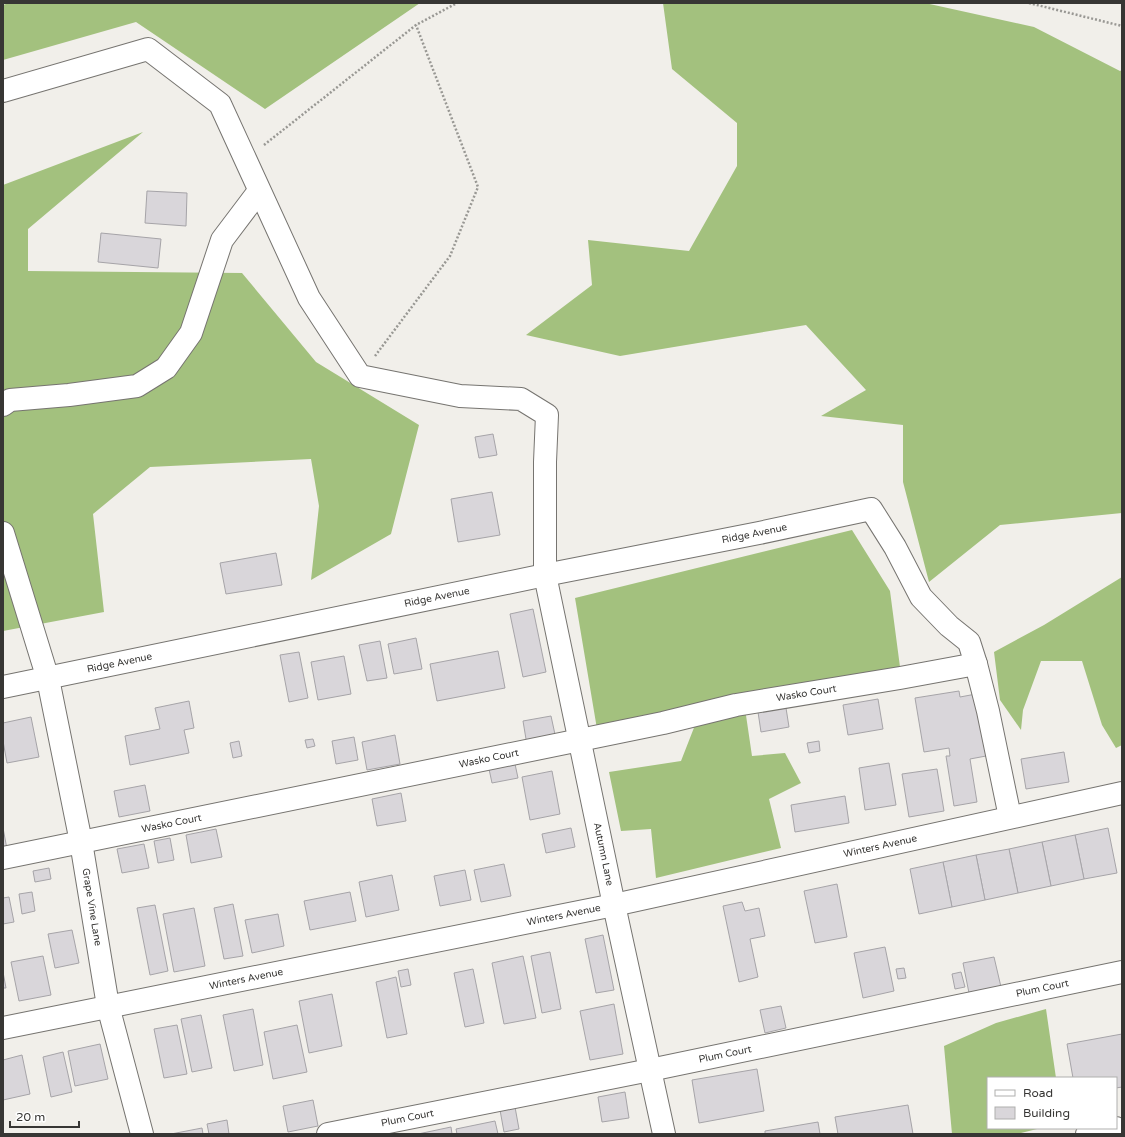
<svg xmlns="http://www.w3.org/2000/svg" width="1125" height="1137" font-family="'Varela Round',sans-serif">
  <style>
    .forest { fill: #a3c17e }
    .building { fill: #d9d6da; stroke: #a6a4a8 }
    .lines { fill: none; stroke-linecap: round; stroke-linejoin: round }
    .minor-casing { stroke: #767470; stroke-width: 24 }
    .path { stroke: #999894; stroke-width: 2.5; stroke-dasharray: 2 2; stroke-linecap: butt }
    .minor { stroke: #fff; stroke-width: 22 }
    .labels { text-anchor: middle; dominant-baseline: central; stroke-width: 3.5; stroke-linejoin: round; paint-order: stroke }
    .street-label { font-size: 10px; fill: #373634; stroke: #fff }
  </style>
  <rect width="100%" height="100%" fill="#f1efea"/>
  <!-- forest -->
  <g class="forest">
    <path d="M 9,3 L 420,3 L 265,109 L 136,22 L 3,60 L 3,5 Z"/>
    <path d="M 663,3 L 925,3 L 1034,27 L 1120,71 L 1122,70 L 1122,513 L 1000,525 L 929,582 L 903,482 L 903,425 L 821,416 L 866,390 L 806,325 L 620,356 L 526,335 L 592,285 L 588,240 L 689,251 L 737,166 L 737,123 L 672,69 Z"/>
    <path d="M 143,132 L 28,229 L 28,271 L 242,273 L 316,362 L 419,425 L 391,534 L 311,580 L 319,506 L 311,459 L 150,467 L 93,514 L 104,612 L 3,631 L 3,185 Z"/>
    <path d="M 852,530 L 890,591 L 900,667 L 743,695 L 752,756 L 785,753 L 801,783 L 769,799 L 781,848 L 656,878 L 651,829 L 621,831 L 609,772 L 681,761 L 697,720 L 597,729 L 575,598 Z"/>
    <path d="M 1122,577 L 1122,745 L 1116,748 L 1102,725 L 1082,661 L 1041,661 L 1023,710 L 1021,730 L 1000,700 L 994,652 L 1044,625 Z"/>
    <path d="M 1046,1009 L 1056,1078 L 988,1078 L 988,1128 L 1041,1128 L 1017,1134 L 952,1134 L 944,1046 L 996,1023 Z"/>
  </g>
  <!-- building -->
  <g class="building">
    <path d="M 147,191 L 187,193 L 186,226 L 145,223 Z"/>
    <path d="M 101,233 L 161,239 L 158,268 L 98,262 Z"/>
    <path d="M 493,434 L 497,455 L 479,458 L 475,437 Z"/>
    <path d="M 492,492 L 500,535 L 458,542 L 451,499 Z"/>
    <path d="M 276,553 L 282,585 L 226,594 L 220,563 Z"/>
    <path d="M 533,609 L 546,672 L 523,677 L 510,614 Z"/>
    <path d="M 416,638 L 422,669 L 394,674 L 388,644 Z"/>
    <path d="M 380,641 L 387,678 L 367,681 L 359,645 Z"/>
    <path d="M 498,651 L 505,688 L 437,701 L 430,664 Z"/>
    <path d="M 299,652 L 308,698 L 289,702 L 280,655 Z"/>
    <path d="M 344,656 L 351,694 L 318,700 L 311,662 Z"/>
    <path d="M 959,691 L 960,697 L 976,694 L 986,756 L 970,759 L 977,802 L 954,806 L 946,756 L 950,756 L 949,748 L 924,752 L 915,698 Z"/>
    <path d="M 878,699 L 883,729 L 848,735 L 843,705 Z"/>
    <path d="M 189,701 L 194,728 L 184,730 L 189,753 L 130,765 L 125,736 L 160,729 L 155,708 Z"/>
    <path d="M 786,708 L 789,727 L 761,732 L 758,712 Z"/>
    <path d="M 551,716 L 556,739 L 527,745 L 523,721 Z"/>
    <path d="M 31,717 L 39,757 L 7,763 L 3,741 L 3,723 Z"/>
    <path d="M 395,735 L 400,764 L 367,770 L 362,742 Z"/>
    <path d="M 354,737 L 358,760 L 336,764 L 332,741 Z"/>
    <path d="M 313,739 L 315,746 L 307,748 L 305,740 Z"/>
    <path d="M 239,741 L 242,756 L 233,758 L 230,743 Z"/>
    <path d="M 819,741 L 820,751 L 809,753 L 807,743 Z"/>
    <path d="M 1064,752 L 1069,782 L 1026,789 L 1021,759 Z"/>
    <path d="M 889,763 L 896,805 L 865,810 L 859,768 Z"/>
    <path d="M 515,764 L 518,778 L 492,783 L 489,769 Z"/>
    <path d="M 937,769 L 944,811 L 909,817 L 902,774 Z"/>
    <path d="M 552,771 L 560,814 L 530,820 L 522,777 Z"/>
    <path d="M 145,785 L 150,811 L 119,817 L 114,791 Z"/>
    <path d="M 401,793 L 406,821 L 377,826 L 372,799 Z"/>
    <path d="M 845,796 L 849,823 L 795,832 L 791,805 Z"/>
    <path d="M 3,828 L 7,849 L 3,849 Z"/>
    <path d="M 571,828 L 575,847 L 546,853 L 542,834 Z"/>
    <path d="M 1108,828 L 1117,873 L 1084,879 L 1075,835 Z"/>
    <path d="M 216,829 L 222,857 L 191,863 L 186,835 Z"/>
    <path d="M 1075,835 L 1084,879 L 1051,886 L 1042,842 Z"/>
    <path d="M 170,838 L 174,860 L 158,863 L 154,841 Z"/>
    <path d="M 1042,842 L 1051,886 L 1018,893 L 1009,849 Z"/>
    <path d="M 144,844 L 149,868 L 122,873 L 117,849 Z"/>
    <path d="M 1009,849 L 1018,893 L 985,900 L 976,855 Z"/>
    <path d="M 976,855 L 985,900 L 952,907 L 943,862 Z"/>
    <path d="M 943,862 L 952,907 L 919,914 L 910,869 Z"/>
    <path d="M 504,864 L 511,896 L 481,902 L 474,870 Z"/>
    <path d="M 49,868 L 51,879 L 35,882 L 33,871 Z"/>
    <path d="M 465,870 L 471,900 L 440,906 L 434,876 Z"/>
    <path d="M 392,875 L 399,910 L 366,917 L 359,882 Z"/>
    <path d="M 837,884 L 847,937 L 815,943 L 804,891 Z"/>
    <path d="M 32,892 L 35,911 L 22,914 L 19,894 Z"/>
    <path d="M 350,892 L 356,921 L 310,930 L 304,901 Z"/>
    <path d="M 9,897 L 14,922 L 3,924 L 3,898 Z"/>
    <path d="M 742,902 L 745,911 L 759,908 L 765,936 L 750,939 L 758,977 L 739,982 L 723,906 Z"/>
    <path d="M 233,904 L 243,956 L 224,959 L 214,908 Z"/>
    <path d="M 155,905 L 168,971 L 150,975 L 137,908 Z"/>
    <path d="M 194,908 L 205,966 L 174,972 L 163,914 Z"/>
    <path d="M 278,914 L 284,946 L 252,953 L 245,920 Z"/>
    <path d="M 72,930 L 79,963 L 55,968 L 48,934 Z"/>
    <path d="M 603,935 L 614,990 L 596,993 L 585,939 Z"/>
    <path d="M 885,947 L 894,991 L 863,998 L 854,953 Z"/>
    <path d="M 550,952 L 561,1009 L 542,1013 L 531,956 Z"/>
    <path d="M 43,956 L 51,995 L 19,1001 L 11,962 Z"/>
    <path d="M 523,956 L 536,1018 L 504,1024 L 492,963 Z"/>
    <path d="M 994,957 L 1001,987 L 969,993 L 963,963 Z"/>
    <path d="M 904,968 L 906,978 L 898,979 L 896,969 Z"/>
    <path d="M 408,969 L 411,985 L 401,987 L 398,971 Z"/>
    <path d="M 473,969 L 484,1023 L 465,1027 L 454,973 Z"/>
    <path d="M 3,972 L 6,988 L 3,988 Z"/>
    <path d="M 961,972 L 965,987 L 955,989 L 952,974 Z"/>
    <path d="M 396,977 L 407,1034 L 387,1038 L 376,982 Z"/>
    <path d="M 332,994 L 342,1046 L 309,1053 L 299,1001 Z"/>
    <path d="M 614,1004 L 623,1054 L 590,1060 L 580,1011 Z"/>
    <path d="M 781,1006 L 786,1028 L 765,1033 L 760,1010 Z"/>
    <path d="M 253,1009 L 263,1065 L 234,1071 L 223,1015 Z"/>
    <path d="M 201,1015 L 212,1068 L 192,1072 L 181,1019 Z"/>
    <path d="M 177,1025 L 187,1074 L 164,1078 L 154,1029 Z"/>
    <path d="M 297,1025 L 307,1072 L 273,1079 L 264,1032 Z"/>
    <path d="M 1122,1034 L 1122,1087 L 1116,1088 L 1116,1078 L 1073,1078 L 1067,1044 Z"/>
    <path d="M 100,1044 L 108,1079 L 75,1086 L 68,1051 Z"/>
    <path d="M 63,1052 L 72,1092 L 51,1097 L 43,1057 Z"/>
    <path d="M 22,1055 L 30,1094 L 3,1100 L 3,1060 Z"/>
    <path d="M 757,1069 L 764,1111 L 699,1123 L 692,1080 Z"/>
    <path d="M 625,1092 L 629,1118 L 602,1122 L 598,1097 Z"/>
    <path d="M 313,1100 L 318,1126 L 288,1132 L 283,1106 Z"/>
    <path d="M 908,1105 L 913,1134 L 838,1134 L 835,1117 Z"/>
    <path d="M 515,1107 L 519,1129 L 504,1132 L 500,1110 Z"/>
    <path d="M 227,1120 L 229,1134 L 209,1134 L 207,1124 Z"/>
    <path d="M 495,1121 L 498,1134 L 457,1134 L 456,1129 Z"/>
    <path d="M 818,1122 L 820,1134 L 765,1134 L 765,1131 Z"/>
    <path d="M 451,1127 L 452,1134 L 418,1134 Z"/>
    <path d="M 202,1128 L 203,1134 L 171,1134 Z"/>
  </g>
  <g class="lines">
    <defs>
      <g id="minor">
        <path id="s1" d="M 3,91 L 148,49 L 220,104 L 309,298 L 360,376 L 460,396 L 521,399 L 547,415 L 545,462 L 545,575 L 614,905 L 664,1134"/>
        <path d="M 3,405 L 10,400 L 69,395 L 137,386 L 166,368 L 191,333 L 222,240 L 259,191"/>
        <path id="s2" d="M 3,533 L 48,679 L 81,842 L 108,1006 L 142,1134"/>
        <path id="s3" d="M 3,687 L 545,575 L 759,533 L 871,509 L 895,547 L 921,597 L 949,626 L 969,642 L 976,664 L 988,711 L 1010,817"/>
        <path id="s4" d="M 3,858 L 663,723 L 736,705 L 900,678 L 976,664"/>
        <path id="s5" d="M 3,1028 L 614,905 L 1122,793"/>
        <path id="s6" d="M 328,1134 L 650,1070 L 1122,972"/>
        <path d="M 1087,1134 L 1116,1128"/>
      </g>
    </defs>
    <!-- minor casing -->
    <use href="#minor" class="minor-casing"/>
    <!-- path -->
    <g class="path">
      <path d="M 1029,3 L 1122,26"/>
      <path d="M 264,145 L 416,25 L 457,3"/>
      <path d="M 375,356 L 450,256 L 478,187 L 416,25"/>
    </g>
    <!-- minor -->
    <use href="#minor" class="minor"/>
  </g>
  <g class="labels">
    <!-- street labels -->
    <g class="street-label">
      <text stroke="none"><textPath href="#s3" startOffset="767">Ridge Avenue</textPath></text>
      <text stroke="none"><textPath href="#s3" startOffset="443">Ridge Avenue</textPath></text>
      <text stroke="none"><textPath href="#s3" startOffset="119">Ridge Avenue</textPath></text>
      <text stroke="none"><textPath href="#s4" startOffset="820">Wasko Court</textPath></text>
      <text stroke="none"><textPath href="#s4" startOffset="496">Wasko Court</textPath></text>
      <text stroke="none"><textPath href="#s4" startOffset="172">Wasko Court</textPath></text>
      <text stroke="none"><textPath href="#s5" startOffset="896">Winters Avenue</textPath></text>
      <text stroke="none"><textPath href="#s1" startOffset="1187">Autumn Lane</textPath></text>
      <text stroke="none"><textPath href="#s2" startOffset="385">Grape Vine Lane</textPath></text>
      <text stroke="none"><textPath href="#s5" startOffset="572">Winters Avenue</textPath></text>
      <text stroke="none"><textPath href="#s5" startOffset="248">Winters Avenue</textPath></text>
      <text stroke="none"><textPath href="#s6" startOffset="729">Plum Court</textPath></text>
      <text stroke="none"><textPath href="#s6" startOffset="405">Plum Court</textPath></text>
      <text stroke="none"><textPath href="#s6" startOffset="81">Plum Court</textPath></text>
    </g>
  </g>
  <!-- border -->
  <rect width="1125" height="1137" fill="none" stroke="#373634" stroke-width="8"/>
  <!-- legend -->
  <rect x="987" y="1077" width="130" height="52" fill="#ffffff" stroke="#afafae"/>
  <rect x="995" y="1090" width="20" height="6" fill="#ffffff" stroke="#afafae"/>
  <text x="1023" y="1097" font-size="12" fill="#373634">Road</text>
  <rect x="995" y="1107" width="20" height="12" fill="#d9d6da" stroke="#afafae"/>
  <text x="1023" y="1117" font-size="12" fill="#373634">Building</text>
  <!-- scale -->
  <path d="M10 1121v6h69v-6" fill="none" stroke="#373634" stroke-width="2"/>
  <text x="16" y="1121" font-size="12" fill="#373634" stroke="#ffffff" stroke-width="3" paint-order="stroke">20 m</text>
</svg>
